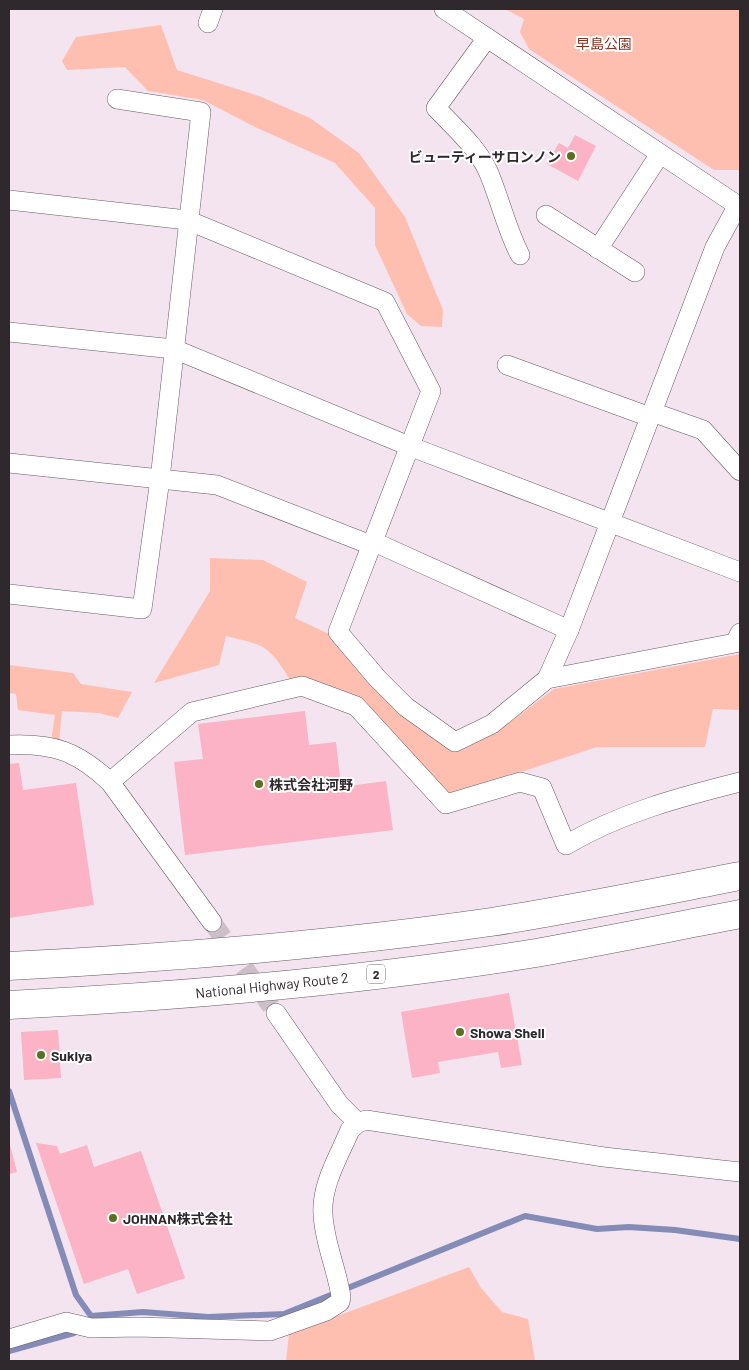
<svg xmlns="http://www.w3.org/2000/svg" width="749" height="1370" font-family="Barlow,'Noto Sans JP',sans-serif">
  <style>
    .green { fill: #febfb1 }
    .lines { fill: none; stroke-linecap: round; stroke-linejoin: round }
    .stream { stroke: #838bb6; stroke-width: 6 }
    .building { fill: #fbb3c5 }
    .minor-tunnel { stroke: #ccbfc8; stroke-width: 19; stroke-dasharray: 19 9; stroke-linecap: butt }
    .minor-casing { stroke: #675b65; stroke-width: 20 }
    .trunk-casing { stroke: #675b65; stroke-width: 29 }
    .minor { stroke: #fff; stroke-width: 19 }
    .trunk { stroke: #fff; stroke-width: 28 }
    .poi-dot { fill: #5b6f1d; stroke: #fff; stroke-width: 2 }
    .labels { text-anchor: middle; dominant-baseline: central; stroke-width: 4; stroke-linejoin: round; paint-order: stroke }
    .shield { fill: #fff; stroke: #6d696d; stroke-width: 1 }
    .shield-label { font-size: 12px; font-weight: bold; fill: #2f292e }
    .park-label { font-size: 14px; fill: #843222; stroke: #fff }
    .poi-label { font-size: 14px; font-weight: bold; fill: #2f292e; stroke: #fff; text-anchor: start }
    .street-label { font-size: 14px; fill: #2f292e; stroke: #fff }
  </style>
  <rect width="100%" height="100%" fill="#f3e4ef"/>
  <!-- green -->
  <g class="green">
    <path d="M 505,9 L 740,9 L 740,170 L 714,170 L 529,49 L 520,32 L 524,19 Z"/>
    <path d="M 161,25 L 177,70 L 259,96 L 310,118 L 359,153 L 405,217 L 443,310 L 442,327 L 421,326 L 407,314 L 375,245 L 375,208 L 335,163 L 253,126 L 203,100 L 148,91 L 125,67 L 67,70 L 62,61 L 76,37 Z"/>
    <path d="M 210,558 L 263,560 L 307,582 L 295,618 L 329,634 L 452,748 L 495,733 L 554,689 L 740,654 L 740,710 L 713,709 L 705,747 L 597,747 L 448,796 L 362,700 L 290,680 C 269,645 264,645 226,636 L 219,665 L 154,683 L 210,591 Z"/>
    <path d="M 9,665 L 73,673 L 81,684 L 132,692 L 118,718 L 99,713 L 62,711 L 59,743 L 51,742 L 55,715 L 18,710 L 16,694 L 9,693 Z"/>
    <path d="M 469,1267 L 481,1288 L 502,1312 L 528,1319 L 535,1361 L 286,1361 L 289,1334 Z"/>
  </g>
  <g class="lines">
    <!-- stream -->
    <g class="stream">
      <path d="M 9,1091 L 76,1295 L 91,1316 L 143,1312 L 208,1317 L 284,1314 L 525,1216 L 597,1229 L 629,1227 L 675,1230 L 740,1239"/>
      <path d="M 9,1351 L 74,1333 L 79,1330"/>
    </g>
  </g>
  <!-- building -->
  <g class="building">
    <path d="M 575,135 L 596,146 L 578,181 L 547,164 L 559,143 L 568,148 Z"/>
    <path d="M 305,711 L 309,745 L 336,742 L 341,787 L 386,781 L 393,830 L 185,855 L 174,762 L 203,759 L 198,724 Z"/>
    <path d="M 19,763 L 23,790 L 76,783 L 94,905 L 9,918 L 9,764 Z"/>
    <path d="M 509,993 L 522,1065 L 501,1068 L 498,1052 L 438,1062 L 440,1073 L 412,1078 L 401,1012 Z"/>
    <path d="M 58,1030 L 61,1078 L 24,1080 L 21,1032 Z"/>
    <path d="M 9,1141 L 17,1172 L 9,1174 Z"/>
    <path d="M 36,1143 L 57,1146 L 60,1154 L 87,1145 L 94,1167 L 141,1151 L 185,1278 L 137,1294 L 128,1269 L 84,1284 Z"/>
  </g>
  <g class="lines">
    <!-- minor-tunnel -->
    <path class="minor-tunnel" d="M 212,922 L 276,1013"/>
    <defs>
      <g id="minor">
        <path d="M 444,9 L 740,207"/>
        <path d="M 208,23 L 213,9"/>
        <path d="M 487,38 L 436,108 C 454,127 477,147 488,171 C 500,199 506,228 520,255"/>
        <path d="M 9,200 L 187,220 L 385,302 L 431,391 L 338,632 L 377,678 L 406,707 L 455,742 L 492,724 L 547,679 L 735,643 L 740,633"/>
        <path d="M 546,215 L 635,272"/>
        <path d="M 598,249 L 660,154"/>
        <path d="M 9,332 L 174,349 L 409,446 L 740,572"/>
        <path d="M 507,365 L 650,417"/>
        <path d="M 652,412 L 703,430 L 740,471"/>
        <path d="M 9,463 L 217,485 L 371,545"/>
        <path d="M 372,541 L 569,630"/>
        <path d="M 9,594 L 142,609 L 160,479 L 201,112 L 117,99"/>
        <path d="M 547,679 L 569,630 L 715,247 L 738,205"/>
        <path d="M 9,745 C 53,743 77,751 110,782 L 212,922"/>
        <path d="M 110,782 L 192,712 L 302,686 L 356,706 L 446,804 L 520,782 L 542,788 L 566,845 C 620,813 680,797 740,782"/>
        <path d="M 276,1013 L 339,1104 L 358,1123"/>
        <path d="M 9,1339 L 66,1322 L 91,1328 L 137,1327 L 270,1331 L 326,1311 L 340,1302 L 341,1297 C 337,1269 324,1242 323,1214 C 321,1185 339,1156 350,1130 L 358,1123 L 366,1120 L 604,1157 L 740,1172"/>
      </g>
      <g id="trunk">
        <path d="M 9,966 C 170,958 331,945 491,922 C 574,909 657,892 740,876"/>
        <path d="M 9,1005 C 185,996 362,981 536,953 C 604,941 672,927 740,914"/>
      </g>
    </defs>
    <!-- minor casing -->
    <use href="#minor" class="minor-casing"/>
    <!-- trunk casing -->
    <use href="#trunk" class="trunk-casing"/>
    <!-- minor -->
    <use href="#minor" class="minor"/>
    <!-- trunk -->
    <use href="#trunk" class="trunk"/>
  </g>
  <!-- markers -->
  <g class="poi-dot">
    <circle cx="571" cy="156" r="5"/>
    <circle cx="259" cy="784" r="5"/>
    <circle cx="460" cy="1032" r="5"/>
    <circle cx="41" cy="1055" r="5"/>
    <circle cx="113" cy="1218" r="5"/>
  </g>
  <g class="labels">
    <!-- shield labels -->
    <rect class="shield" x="367" y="964.5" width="18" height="19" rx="4"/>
    <g class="shield-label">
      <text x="376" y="974">2</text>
    </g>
    <!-- park labels -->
    <g class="park-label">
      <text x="604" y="43">早島公園</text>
    </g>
    <!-- poi labels -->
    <g class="poi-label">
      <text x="561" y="156" text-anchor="end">ビューティーサロンノン</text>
      <text x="269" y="784">株式会社河野</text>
      <text x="470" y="1032">Showa Shell</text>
      <text x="51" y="1055">Sukiya</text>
      <text x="123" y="1218">JOHNAN株式会社</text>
    </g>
    <!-- street labels -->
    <g class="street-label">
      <text transform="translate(272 985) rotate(-6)">National Highway Route 2</text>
    </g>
  </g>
  <!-- border -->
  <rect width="749" height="1370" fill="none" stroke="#2f292e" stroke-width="20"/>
</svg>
